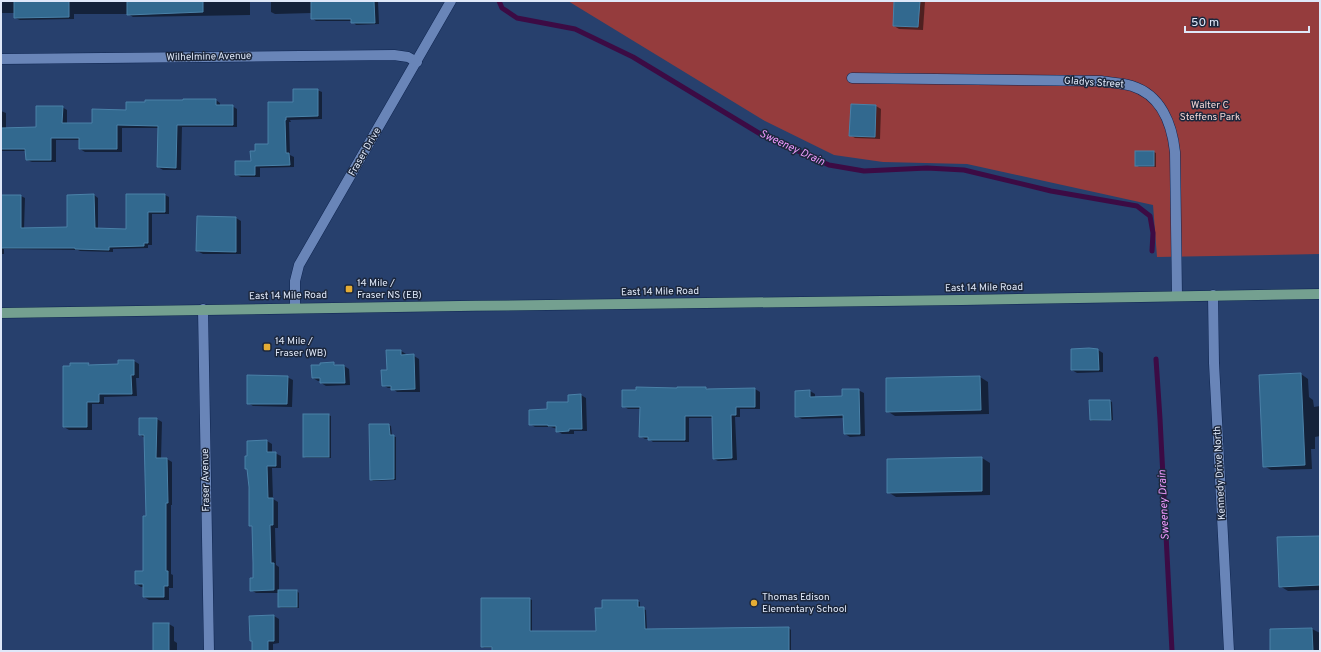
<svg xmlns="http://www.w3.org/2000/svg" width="1321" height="652" font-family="Overpass,sans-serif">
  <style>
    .green { fill: #953c3d }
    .shadow { fill: #0007 }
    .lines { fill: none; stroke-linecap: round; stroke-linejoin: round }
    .stream { stroke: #3c0b44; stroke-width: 5 }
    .building { fill: #32698f; stroke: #4a81a8 }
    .minor-casing { stroke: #0f2550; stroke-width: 11 }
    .major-casing { stroke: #0f2550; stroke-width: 11 }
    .minor { stroke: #6985b8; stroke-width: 10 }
    .major { stroke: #74a090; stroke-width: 10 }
    .poi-dot { fill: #e5ad35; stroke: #1c273c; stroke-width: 1.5 }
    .labels { text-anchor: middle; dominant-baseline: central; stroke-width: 3; stroke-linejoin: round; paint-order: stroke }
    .street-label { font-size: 10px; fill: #dfe8f9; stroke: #1c273c }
    .park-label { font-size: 10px; fill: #f4d6d4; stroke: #1c273c }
    .poi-label { font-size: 10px; fill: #dfe8f9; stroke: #1c273c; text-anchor: start }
    .water-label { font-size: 11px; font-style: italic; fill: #f19aff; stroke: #1c273c }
  </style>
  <rect width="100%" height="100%" fill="#27406d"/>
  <!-- green -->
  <path class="green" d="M 568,1 L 1320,1 L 1320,254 L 1157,257 L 1153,205 L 967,164 L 883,162 L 834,155 L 765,121 Z"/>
  <!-- shadow -->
  <g class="shadow">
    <path d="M 1,1 L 250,1 L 250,15 L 133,17 L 128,14 L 74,14 L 74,19 L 20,20 L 15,18 L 15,13 L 1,13 Z"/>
    <path d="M 271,1 L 378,1 L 379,24 L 356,25 L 352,21 L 316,21 L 312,18 L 312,13 L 275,14 L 271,12 Z"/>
    <path d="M 895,1 L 925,1 L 923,30 L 899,29 L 894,26 Z"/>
    <path d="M 317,90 L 322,92 L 322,119 L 290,120 L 291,122 L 289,122 L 290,155 L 294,157 L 294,167 L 260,168 L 260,177 L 241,177 L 236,175 L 252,162 L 256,152 L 269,145 L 294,103 Z"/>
    <path d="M 216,100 L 220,103 L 220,106 L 232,106 L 237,109 L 237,127 L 182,127 L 181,170 L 163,170 L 158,167 L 159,128 L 122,128 L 122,152 L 85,152 L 80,149 L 80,140 L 56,140 L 56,162 L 32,162 L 27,160 L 27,151 L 1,151 L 1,111 L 6,113 L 6,129 L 37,128 L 62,107 L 67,110 L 67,124 L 93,124 L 146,103 Z"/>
    <path d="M 876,106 L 881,109 L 880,139 L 855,138 L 850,135 Z"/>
    <path d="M 1154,152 L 1156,153 L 1156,167 L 1139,167 L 1136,165 Z"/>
    <path d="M 94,195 L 98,198 L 98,230 L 127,230 L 165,195 L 169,197 L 169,214 L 152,214 L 152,245 L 148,245 L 148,248 L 113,249 L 113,252 L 80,251 L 78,250 L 4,249 L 4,254 L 1,254 L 1,196 L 21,196 L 25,198 L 24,229 L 68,228 Z"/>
    <path d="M 236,218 L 241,221 L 241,254 L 203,254 L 197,251 Z"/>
    <path d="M 1098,350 L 1103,353 L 1103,372 L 1077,373 L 1072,370 Z"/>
    <path d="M 387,351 L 401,351 L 406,354 L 406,356 L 414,356 L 419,359 L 420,392 L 397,392 L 392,388 L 388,388 L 383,385 L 388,371 Z"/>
    <path d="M 119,361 L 134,361 L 139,364 L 139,378 L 136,378 L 137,396 L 104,397 L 104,404 L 92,404 L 92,430 L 69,430 L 64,427 L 88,364 L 91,366 L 119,365 Z"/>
    <path d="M 333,363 L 337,366 L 344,366 L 349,369 L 350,385 L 326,386 L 321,383 L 321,381 L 318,381 L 313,378 Z"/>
    <path d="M 1301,374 L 1308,379 L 1309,397 L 1313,400 L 1314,407 L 1320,406 L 1320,436 L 1315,437 L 1315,449 L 1311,449 L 1312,469 L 1271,470 L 1264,466 L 1260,376 Z"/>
    <path d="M 287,377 L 293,380 L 292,407 L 253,406 L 248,403 Z"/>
    <path d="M 980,377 L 988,382 L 989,414 L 895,416 L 887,411 L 887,379 Z"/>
    <path d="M 706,388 L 709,389 L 755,389 L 760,392 L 760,409 L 740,409 L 740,417 L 735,417 L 737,460 L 718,461 L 714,459 L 713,418 L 689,418 L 689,442 L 653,442 L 649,439 L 645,439 L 640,436 L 641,409 L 628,409 L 623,406 Z"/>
    <path d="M 858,390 L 864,393 L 865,436 L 850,437 L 845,434 L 844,418 L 802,419 L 796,416 L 810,391 L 815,394 L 815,398 L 843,397 Z"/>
    <path d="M 581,395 L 586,398 L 587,431 L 574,431 L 574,434 L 562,434 L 557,431 L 557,429 L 551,427 L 535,427 L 530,424 L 548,410 L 569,403 Z"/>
    <path d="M 1090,401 L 1110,401 L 1112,402 L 1113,420 L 1093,421 L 1090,420 Z"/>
    <path d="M 328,415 L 331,416 L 331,458 L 306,458 L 304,457 Z"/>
    <path d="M 157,419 L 162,422 L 161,459 L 167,459 L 172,462 L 172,505 L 171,505 L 171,574 L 173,575 L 173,588 L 169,588 L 169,600 L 149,600 L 144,597 L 144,587 L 141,587 L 136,584 L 144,572 L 147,517 L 145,438 L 140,435 Z"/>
    <path d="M 370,425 L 389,425 L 391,426 L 392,436 L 396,437 L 396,480 L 373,481 L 371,479 Z"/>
    <path d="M 267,441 L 272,444 L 272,453 L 275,453 L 281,456 L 281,468 L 272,468 L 273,499 L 278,502 L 278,528 L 275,528 L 276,565 L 279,567 L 279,591 L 297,591 L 299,593 L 299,608 L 281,608 L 279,607 L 279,593 L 256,593 L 251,590 L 253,579 L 253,527 L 250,525 L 248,457 Z"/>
    <path d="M 982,458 L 990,463 L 990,495 L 896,497 L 888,492 Z"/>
    <path d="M 1320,537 L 1320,590 L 1288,591 L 1280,586 Z"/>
    <path d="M 530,599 L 532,600 L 532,632 L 597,632 L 603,609 L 637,601 L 640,602 L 640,608 L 646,610 L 647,630 L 789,628 L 791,630 L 791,651 L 493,651 L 493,648 L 484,648 L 482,646 Z"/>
    <path d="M 274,616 L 279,619 L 279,643 L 273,644 L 273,651 L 253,651 L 253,642 L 251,641 Z"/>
    <path d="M 154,624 L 169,624 L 174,627 L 174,641 L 177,643 L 177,651 L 154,651 Z"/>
    <path d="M 1312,629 L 1320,633 L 1320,651 L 1272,651 Z"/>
  </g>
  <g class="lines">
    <!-- stream -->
    <g class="stream">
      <path d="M 499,1 L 502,8 L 517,18 L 575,29 L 633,57 L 762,135 L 829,165 L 864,171 L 927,168 L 964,170 L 1051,191 L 1137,206 L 1150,216 L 1153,233 L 1152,251"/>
      <path d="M 1156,359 L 1160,419 L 1172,651"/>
    </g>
  </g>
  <!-- building -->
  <g class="building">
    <path d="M 14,1 L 69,1 L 69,17 L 14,18 Z"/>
    <path d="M 127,1 L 203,1 L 203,12 L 127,15 Z"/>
    <path d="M 311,1 L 374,1 L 375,23 L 351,23 L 351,19 L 311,19 Z"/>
    <path d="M 894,1 L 920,1 L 918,27 L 893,26 Z"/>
    <path d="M 293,89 L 318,89 L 318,116 L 286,117 L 286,120 L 285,120 L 286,153 L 289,153 L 290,165 L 255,166 L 255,175 L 235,175 L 235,161 L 251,161 L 250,151 L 255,151 L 255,144 L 268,144 L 268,102 L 293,102 Z"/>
    <path d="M 183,99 L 216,99 L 216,105 L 233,105 L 233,125 L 177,125 L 176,168 L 157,167 L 158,126 L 117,125 L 117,149 L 79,149 L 79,138 L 51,138 L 51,160 L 26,160 L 25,149 L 1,149 L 1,128 L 36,127 L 36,106 L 63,106 L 62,123 L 92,123 L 92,109 L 126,110 L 126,102 L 145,102 L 145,100 L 183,100 Z"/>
    <path d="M 851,104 L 876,105 L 875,137 L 849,136 Z"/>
    <rect x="1135" y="151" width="19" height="15"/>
    <path d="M 94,194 L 95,228 L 126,229 L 126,194 L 165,194 L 165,212 L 148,212 L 148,243 L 144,243 L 144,246 L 109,247 L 109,250 L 75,249 L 75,248 L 1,248 L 1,195 L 21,195 L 21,228 L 67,227 L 67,195 Z"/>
    <path d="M 197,216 L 236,217 L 236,252 L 196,251 Z"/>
    <path d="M 1089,348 L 1098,349 L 1099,370 L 1071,370 L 1071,349 Z"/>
    <path d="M 386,350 L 401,350 L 401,355 L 414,354 L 415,389 L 391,390 L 391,386 L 382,386 L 381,370 L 387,370 Z"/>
    <path d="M 118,360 L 134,360 L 134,375 L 131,375 L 132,394 L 99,394 L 99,402 L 87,402 L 87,427 L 63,427 L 63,366 L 70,366 L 70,363 L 89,363 L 88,365 L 118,364 Z"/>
    <path d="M 334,362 L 334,365 L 344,365 L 345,383 L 320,383 L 320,378 L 312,378 L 311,365 L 320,365 L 320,363 Z"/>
    <path d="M 1301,373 L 1305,465 L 1263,467 L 1259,375 Z"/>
    <path d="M 247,375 L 288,376 L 287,404 L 247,404 Z"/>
    <path d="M 980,376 L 981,410 L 886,412 L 886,378 Z"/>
    <path d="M 636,387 L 677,388 L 677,387 L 706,387 L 706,389 L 755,388 L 755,407 L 736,407 L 736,415 L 731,415 L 732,458 L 713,459 L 712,416 L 685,416 L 685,440 L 648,440 L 648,437 L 639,437 L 640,407 L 622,407 L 622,390 L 636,390 Z"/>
    <path d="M 842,389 L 859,389 L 860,434 L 844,434 L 843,415 L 795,417 L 795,391 L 810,390 L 810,397 L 842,396 Z"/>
    <path d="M 581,394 L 582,429 L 569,429 L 569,431 L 556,432 L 556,426 L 548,426 L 548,425 L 529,425 L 529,410 L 547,409 L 547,402 L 568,402 L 568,395 Z"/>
    <path d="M 1089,400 L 1110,400 L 1111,420 L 1090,420 Z"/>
    <rect x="303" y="414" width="26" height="43"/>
    <path d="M 139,418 L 157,418 L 156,458 L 167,458 L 168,503 L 166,503 L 166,571 L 168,571 L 168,586 L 164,586 L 164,597 L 143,597 L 143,584 L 135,584 L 135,571 L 143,571 L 143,516 L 146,516 L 144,435 L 139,435 Z"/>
    <path d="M 369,424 L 389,424 L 390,435 L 394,435 L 394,479 L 370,480 Z"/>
    <path d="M 267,440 L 267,452 L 276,452 L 276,466 L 267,466 L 268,498 L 273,498 L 273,525 L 270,525 L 271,563 L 274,563 L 274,590 L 250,591 L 250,578 L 253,578 L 253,563 L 252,526 L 249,526 L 249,487 L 247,469 L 245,469 L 245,456 L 247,456 L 247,441 Z"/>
    <path d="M 982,457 L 982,491 L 887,493 L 887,459 Z"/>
    <path d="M 1320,536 L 1320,585 L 1279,587 L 1277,537 Z"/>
    <rect x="278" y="590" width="19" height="17"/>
    <path d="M 481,598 L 530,598 L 530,631 L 596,631 L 595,608 L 602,608 L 602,600 L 638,600 L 638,607 L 644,607 L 645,629 L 789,627 L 789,651 L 492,651 L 492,647 L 481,647 Z"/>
    <path d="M 274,615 L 274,641 L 268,641 L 268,651 L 252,651 L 252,641 L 250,641 L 249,616 Z"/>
    <rect x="153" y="623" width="16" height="28"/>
    <path d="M 1312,628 L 1313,651 L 1270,651 L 1270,629 Z"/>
  </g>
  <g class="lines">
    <defs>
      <g id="minor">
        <path d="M 1,59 L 394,55 L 408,57 L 417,62"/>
        <path d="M 852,78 L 1101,81 C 1111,83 1122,83 1132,86 C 1161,95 1172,124 1175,152 L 1177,296"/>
        <path d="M 1213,295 L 1214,363 L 1229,651"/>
        <path d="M 295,308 L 295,281 L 299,265 L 451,1"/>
        <path d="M 203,309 L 209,651"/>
      </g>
      <path id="major" d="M 1,313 C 321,307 642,304 962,300 C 1081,299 1201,295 1320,294"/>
    </defs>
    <!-- minor casing -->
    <use href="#minor" class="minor-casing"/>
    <!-- major casing -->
    <use href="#major" class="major-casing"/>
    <!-- minor -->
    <use href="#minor" class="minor"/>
    <!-- major -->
    <use href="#major" class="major"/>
  </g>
  <!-- markers -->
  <g class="poi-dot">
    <rect x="345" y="285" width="8" height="8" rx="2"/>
    <rect x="263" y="343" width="8" height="8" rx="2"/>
    <circle cx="754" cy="603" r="4"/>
  </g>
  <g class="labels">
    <!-- street labels -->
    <g class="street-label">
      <text transform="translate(209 57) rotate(-1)">Wilhelmine Avenue</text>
      <text transform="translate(1094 83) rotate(4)">Gladys Street</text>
      <text transform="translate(365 152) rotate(-60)">Fraser Drive</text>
      <text transform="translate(984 288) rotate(-1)">East 14 Mile Road</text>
      <text transform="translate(660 292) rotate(-1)">East 14 Mile Road</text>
      <text transform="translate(288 296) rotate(-1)">East 14 Mile Road</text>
      <text transform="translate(1220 473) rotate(-93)">Kennedy Drive North</text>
      <text transform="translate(206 480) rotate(-91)">Fraser Avenue</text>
    </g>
    <!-- park labels -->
    <g class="park-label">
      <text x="1210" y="105">Walter C<tspan x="1210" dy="12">Steffens Park</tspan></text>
    </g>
    <!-- poi labels -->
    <g class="poi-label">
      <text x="357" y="283">14 Mile /<tspan x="357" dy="12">Fraser NS (EB)</tspan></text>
      <text x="275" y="341">14 Mile /<tspan x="275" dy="12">Fraser (WB)</tspan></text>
      <text x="762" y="597">Thomas Edison<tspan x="762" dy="12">Elementary School</tspan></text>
    </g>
    <!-- water labels -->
    <g class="water-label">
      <text transform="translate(792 148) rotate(25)">Sweeney Drain</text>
      <text transform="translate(1164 505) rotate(-93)">Sweeney Drain</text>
    </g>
  </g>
  <!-- border -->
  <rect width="1321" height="652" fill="none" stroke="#dfe8f9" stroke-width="4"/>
  <!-- scale -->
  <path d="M1185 26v6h124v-6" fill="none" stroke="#dfe8f9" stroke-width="2"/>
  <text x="1191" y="26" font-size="12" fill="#dfe8f9" stroke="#1c273c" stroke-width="3" paint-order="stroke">50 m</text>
</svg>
